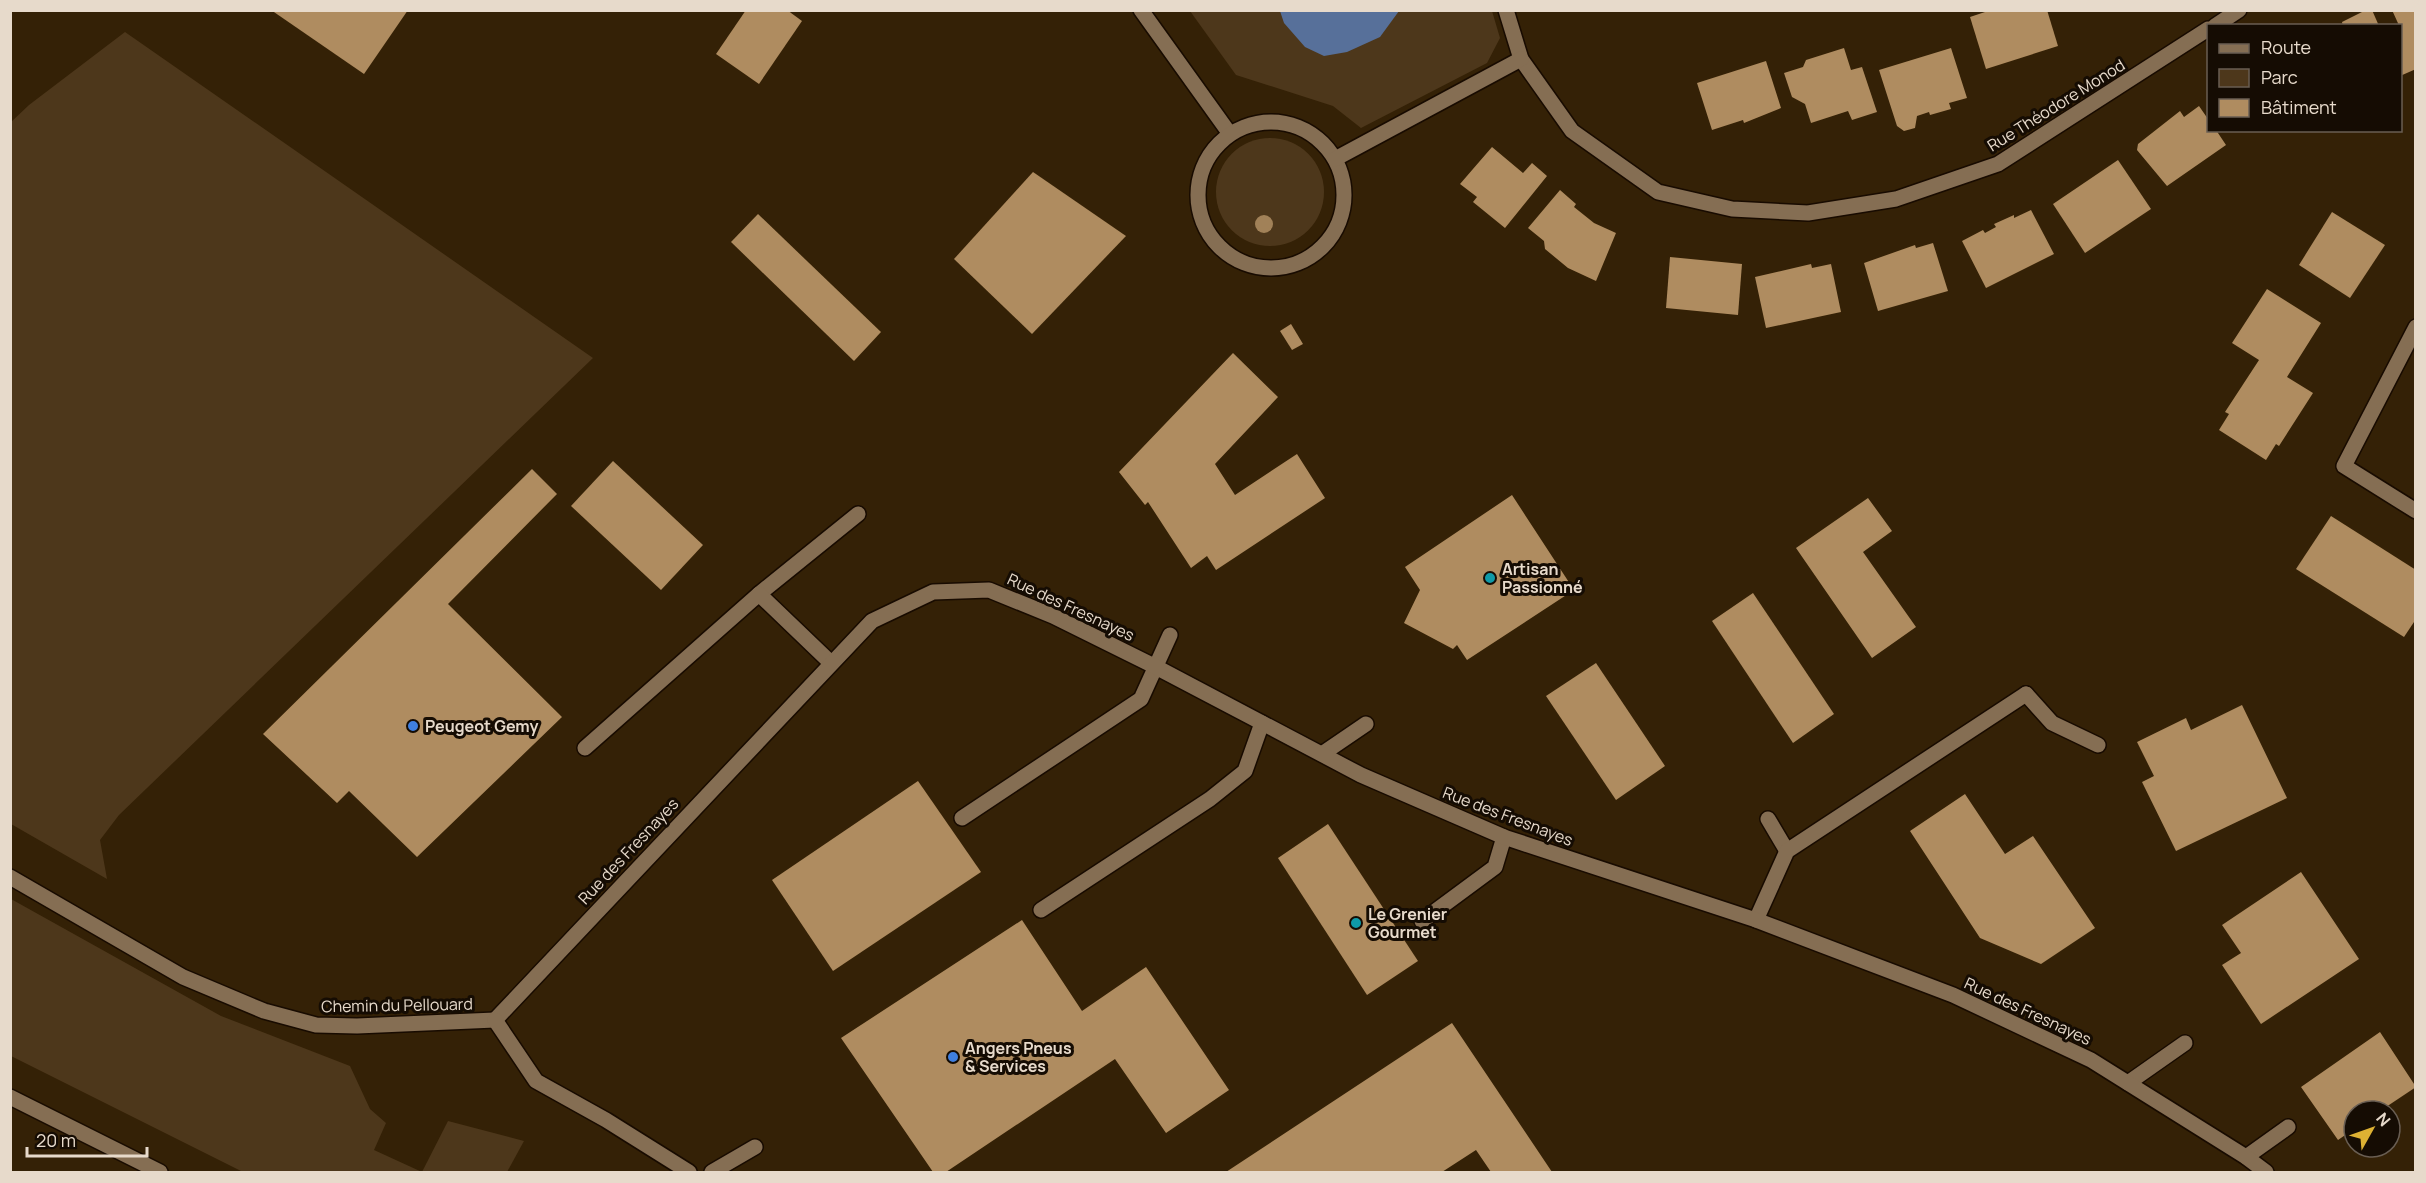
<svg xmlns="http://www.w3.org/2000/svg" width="2426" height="1183" font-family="Manrope,sans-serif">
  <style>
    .green { fill: #4d371b }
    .water { fill: #57709a }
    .building { fill: #af8c60 }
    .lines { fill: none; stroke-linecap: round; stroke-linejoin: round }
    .lane-casing { stroke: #180b00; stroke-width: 18 }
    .street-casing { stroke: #180b00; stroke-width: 18 }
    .secondary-casing { stroke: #180b00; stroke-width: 18 }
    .lane { stroke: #856e53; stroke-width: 15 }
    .street { stroke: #856e53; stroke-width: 15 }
    .secondary { stroke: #856e53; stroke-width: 15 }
    .tree { fill: #a18158 }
    .culture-dot { fill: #0f9aa8; stroke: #150c03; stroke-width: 2 }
    .shop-dot { fill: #3f7fe0; stroke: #150c03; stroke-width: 2 }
    .labels { text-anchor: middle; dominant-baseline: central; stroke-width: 6; stroke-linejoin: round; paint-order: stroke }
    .street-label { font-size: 16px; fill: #e7dacb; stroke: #150c03 }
    .poi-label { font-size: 16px; font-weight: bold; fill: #e7dacb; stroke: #150c03; text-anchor: start }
  </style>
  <rect width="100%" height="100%" fill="#342106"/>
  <!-- green -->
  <g class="green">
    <path d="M 1190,11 L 1492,11 L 1500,38 L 1487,63 L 1361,128 L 1333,106 L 1236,75 Z"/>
    <path d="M 125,32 L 593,358 L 119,815 L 100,840 L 107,879 L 11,824 L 10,123 L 29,105 Z"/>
    <circle cx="1270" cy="192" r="54"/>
    <path d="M 11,899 L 221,1016 L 350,1066 L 370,1109 L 386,1123 L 374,1150 L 422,1172 L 243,1172 L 11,1056 Z"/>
    <path d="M 448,1121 L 524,1141 L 507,1172 L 422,1172 Z"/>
  </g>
  <!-- water -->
  <path class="water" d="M 1280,11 L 1280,10 L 1399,11 L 1380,37 L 1347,52 L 1324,56 L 1305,47 L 1284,23 Z"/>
  <!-- building -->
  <g class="building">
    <path d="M 271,10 L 408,10 L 364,74 Z"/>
    <path d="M 746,10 L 787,10 L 802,21 L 759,84 L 716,54 Z"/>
    <path d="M 1991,10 L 2047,10 L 2058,46 L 1986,69 L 1970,17 Z"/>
    <path d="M 2366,10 L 2372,10 L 2379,26 L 2343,26 L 2342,22 Z"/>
    <path d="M 2392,10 L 2416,10 L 2416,69 L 2400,76 L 2402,32 Z"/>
    <path d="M 1844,48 L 1851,70 L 1862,67 L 1877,112 L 1852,120 L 1848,111 L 1811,123 L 1805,104 L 1792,97 L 1784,73 L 1803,67 L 1806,60 Z"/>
    <path d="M 1951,48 L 1967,98 L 1949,103 L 1951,109 L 1930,115 L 1929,112 L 1917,116 L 1915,128 L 1904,131 L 1897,126 L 1879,70 Z"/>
    <path d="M 1766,61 L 1781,108 L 1744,123 L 1743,120 L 1712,130 L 1697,83 Z"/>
    <path d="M 2199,106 L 2208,119 L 2208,130 L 2216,130 L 2226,145 L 2167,186 L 2137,150 L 2138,144 L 2180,111 L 2184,117 Z"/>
    <path d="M 1492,147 L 1523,173 L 1532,163 L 1547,176 L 1505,228 L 1473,202 L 1477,197 L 1460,184 Z"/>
    <path d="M 2118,160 L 2151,209 L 2085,253 L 2053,204 Z"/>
    <path d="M 1033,172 L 1126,236 L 1032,334 L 954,259 Z"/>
    <path d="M 1560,190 L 1576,204 L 1574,207 L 1594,223 L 1616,233 L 1596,281 L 1568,268 L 1545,249 L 1544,241 L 1528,228 Z"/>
    <path d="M 2031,210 L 2054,254 L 1986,288 L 1962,241 L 1983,230 L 1985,233 L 1996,227 L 1994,224 L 2014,215 L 2014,218 Z"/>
    <path d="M 2332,212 L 2385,245 L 2350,298 L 2299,265 Z"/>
    <path d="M 758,214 L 881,332 L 854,361 L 731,242 Z"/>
    <path d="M 1933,243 L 1948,291 L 1878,311 L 1864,263 L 1915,245 L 1916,248 Z"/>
    <path d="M 1670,257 L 1742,264 L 1738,315 L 1666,308 Z"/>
    <path d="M 1811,264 L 1812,268 L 1831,264 L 1841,312 L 1766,328 L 1755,277 Z"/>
    <path d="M 2267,289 L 2321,323 L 2287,377 L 2313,393 L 2279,446 L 2276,444 L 2266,460 L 2219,430 L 2229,414 L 2225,412 L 2259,360 L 2232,343 Z"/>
    <path d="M 1291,324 L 1303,344 L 1292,350 L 1280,331 Z"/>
    <path d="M 1233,353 L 1278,397 L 1215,464 L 1235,495 L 1297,454 L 1325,498 L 1216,570 L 1207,556 L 1191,568 L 1148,502 L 1145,505 L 1119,472 Z"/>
    <path d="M 613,461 L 703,545 L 661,590 L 571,506 Z"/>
    <path d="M 532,469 L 557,494 L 448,604 L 562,717 L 417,857 L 349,791 L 337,803 L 263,734 Z"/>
    <path d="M 1512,495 L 1574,590 L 1467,660 L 1457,645 L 1453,649 L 1404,623 L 1420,590 L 1405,567 Z"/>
    <path d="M 1868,498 L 1892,531 L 1863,552 L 1916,627 L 1872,658 L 1796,548 Z"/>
    <path d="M 2331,516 L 2416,570 L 2416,619 L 2404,637 L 2296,569 Z"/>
    <path d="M 1753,593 L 1834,714 L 1793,743 L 1712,621 Z"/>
    <path d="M 1596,663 L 1665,766 L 1616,800 L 1546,696 Z"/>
    <path d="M 2242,705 L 2287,798 L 2176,851 L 2142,782 L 2154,776 L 2137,742 L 2186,718 L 2191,730 Z"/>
    <path d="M 918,781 L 981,872 L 833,971 L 772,880 Z"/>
    <path d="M 1965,794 L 2005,854 L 2033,836 L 2095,928 L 2041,964 L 1980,938 L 1910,831 Z"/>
    <path d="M 1328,824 L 1418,961 L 1367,995 L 1278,858 Z"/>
    <path d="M 2301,872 L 2359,959 L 2261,1024 L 2222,965 L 2241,953 L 2222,925 Z"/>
    <path d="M 1022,920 L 1082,1011 L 1146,967 L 1229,1090 L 1166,1133 L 1115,1059 L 946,1172 L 933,1172 L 841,1038 Z"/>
    <path d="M 1452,1023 L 1552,1172 L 1491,1172 L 1476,1150 L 1442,1172 L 1226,1172 Z"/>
    <path d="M 2380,1032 L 2416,1087 L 2380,1111 L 2354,1111 L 2354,1129 L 2338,1140 L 2301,1087 Z"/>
  </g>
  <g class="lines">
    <defs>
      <g id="lane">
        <path d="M 759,594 L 858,514"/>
        <path d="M 2026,694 L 2052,723 L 2098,745"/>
        <path d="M 585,748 L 759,594 L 831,663"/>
        <path d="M 1322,754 L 1366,724"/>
        <path d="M 962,818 L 1141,699 L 1170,635"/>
        <path d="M 1768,819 L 1787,851"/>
        <path d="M 1041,910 L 1210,799 L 1245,771 L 1262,723"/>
        <path d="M 1422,921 L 1495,867 L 1504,837"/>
        <path d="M 2128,1083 L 2185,1043"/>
        <path d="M 2246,1157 L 2288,1127"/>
        <path d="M 712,1172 L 755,1147"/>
      </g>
      <g id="street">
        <path d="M 1141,10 L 1230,134"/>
        <path d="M 1506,10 L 1521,59 L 1572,131 L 1658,192 L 1732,209 L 1808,213 L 1896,199 L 1998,164 L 2208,29"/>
        <path d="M 2215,26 L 2239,10"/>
        <circle cx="1271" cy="195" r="73"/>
        <path d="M 1335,159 L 1521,59"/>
        <path d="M 2416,327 L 2344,466 L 2416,511"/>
        <path d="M 10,877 L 183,977 L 264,1011 L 316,1025 L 357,1026 L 495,1020"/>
        <path d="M 1756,920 L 1787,851 L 2026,694"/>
        <path d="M 495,1020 L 872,621 L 933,592 L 989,590 L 1053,616 L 1154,666 L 1361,775 L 1504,837 L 1756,920 L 1953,995 L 2091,1060 L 2246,1157 L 2266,1172"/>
        <path d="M 495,1020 L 536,1081 L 606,1120 L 689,1172"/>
      </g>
      <path id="secondary" d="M 10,1097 L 160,1172"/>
    </defs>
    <!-- lane casing -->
    <use href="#lane" class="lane-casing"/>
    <!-- street casing -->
    <use href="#street" class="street-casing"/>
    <!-- secondary casing -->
    <use href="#secondary" class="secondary-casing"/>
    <!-- lane -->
    <use href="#lane" class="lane"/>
    <!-- street -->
    <use href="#street" class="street"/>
    <!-- secondary -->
    <use href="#secondary" class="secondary"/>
  </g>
  <!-- trees -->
  <circle class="tree" cx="1264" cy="224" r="9"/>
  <!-- markers -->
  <g class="culture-dot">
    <circle cx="1490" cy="578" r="6"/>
    <circle cx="1356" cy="923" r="6"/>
  </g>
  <g class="shop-dot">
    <circle cx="413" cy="726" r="6"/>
    <circle cx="953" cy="1057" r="6"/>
  </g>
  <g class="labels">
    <!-- street labels -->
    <g class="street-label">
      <text transform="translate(2056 105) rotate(-32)">Rue Théodore Monod</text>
      <text transform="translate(1071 607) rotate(25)">Rue des Fresnayes</text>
      <text transform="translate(1508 816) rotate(21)">Rue des Fresnayes</text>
      <text transform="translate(628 851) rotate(-47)">Rue des Fresnayes</text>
      <text transform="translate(397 1005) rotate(-1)">Chemin du Pellouard</text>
      <text transform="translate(2028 1011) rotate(25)">Rue des Fresnayes</text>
    </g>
    <!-- poi labels -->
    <g class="poi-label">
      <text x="1502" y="569">Artisan<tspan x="1502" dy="18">Passionné</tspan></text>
      <text x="425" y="726">Peugeot Gemy</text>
      <text x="1368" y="914">Le Grenier<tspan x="1368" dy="18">Gourmet</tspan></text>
      <text x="965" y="1048">Angers Pneus<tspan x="965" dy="18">&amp; Services</tspan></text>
    </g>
  </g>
  <!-- border -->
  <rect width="2426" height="1183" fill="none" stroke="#e7dacb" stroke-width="24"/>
  <!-- legend -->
  <rect x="2207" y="24" width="195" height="108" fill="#150c03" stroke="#695e53" stroke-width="1.5"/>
  <rect x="2219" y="44" width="30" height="9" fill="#856e53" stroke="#695e53" stroke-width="1.5"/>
  <text x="2261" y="54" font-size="18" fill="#e7dacb">Route</text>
  <rect x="2219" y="69" width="30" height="18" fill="#4d371b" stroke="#695e53" stroke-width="1.5"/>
  <text x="2261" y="84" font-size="18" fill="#e7dacb">Parc</text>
  <rect x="2219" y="99" width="30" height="18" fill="#af8c60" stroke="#695e53" stroke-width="1.5"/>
  <text x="2261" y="114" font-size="18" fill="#e7dacb">Bâtiment</text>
  <!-- north arrow -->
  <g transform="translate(2372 1129) rotate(50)"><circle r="28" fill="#150c03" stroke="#695e53" stroke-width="1.5"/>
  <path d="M0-4.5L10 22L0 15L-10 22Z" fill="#ddb133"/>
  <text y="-9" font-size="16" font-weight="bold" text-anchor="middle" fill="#e7dacb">N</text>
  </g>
  <!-- scale -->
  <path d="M27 1147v9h120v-9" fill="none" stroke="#e7dacb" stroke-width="3"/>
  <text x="36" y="1147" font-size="18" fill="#e7dacb" stroke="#150c03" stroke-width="4.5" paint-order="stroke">20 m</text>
</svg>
